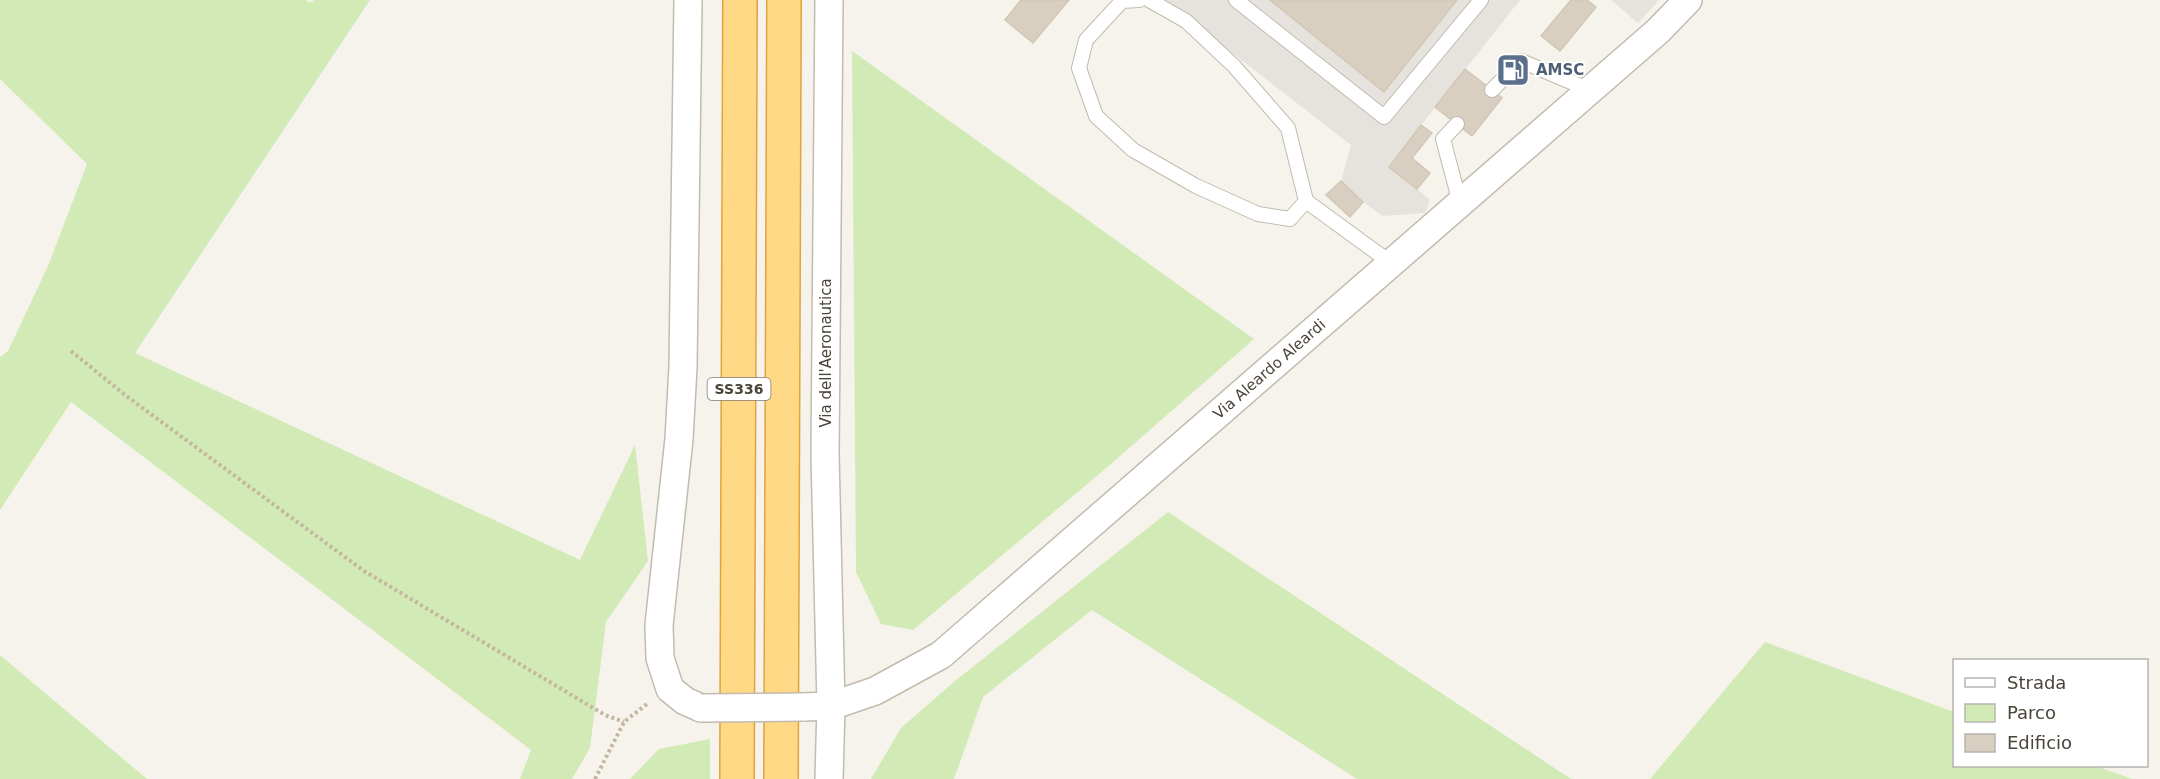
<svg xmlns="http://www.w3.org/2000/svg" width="2160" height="779" font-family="'DejaVu Sans',sans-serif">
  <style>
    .industrial { fill: #e6e2dd }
    .green { fill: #d2eab5 }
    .building { fill: #d8cfc1; stroke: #d3c7b4; stroke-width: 1.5 }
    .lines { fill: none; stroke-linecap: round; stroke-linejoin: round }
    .service-casing { stroke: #c2bbae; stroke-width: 16 }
    .minor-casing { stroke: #c2bbae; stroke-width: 30 }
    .trunk-casing { stroke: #e0a43c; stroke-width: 36 }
    .path { stroke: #c4b79f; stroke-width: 4; stroke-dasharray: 3 3; stroke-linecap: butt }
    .service { stroke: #fff; stroke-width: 14 }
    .minor { stroke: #fff; stroke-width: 27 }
    .trunk { stroke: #ffd985; stroke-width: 33 }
    .minor-bridge-casing { stroke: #c2bbae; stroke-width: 30; stroke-linecap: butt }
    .minor-bridge { stroke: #fff; stroke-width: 27 }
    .labels { text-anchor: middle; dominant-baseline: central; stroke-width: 4.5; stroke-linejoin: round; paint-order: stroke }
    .shield { fill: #fff; stroke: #817c74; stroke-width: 1.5 }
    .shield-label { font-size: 14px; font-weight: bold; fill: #4b4439 }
    .service-label { font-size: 15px; font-weight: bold; fill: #4e5e75; stroke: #fff; text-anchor: start }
    .street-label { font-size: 15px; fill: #4b4439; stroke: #fff }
  </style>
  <rect width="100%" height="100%" fill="#f6f3ec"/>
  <!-- industrial -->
  <g class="industrial">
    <path d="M 1164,0 L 1520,0 L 1389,166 L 1430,200 L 1425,213 L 1383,216 L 1363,202 L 1341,181 L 1351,145 Z"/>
    <path d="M 1611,0 L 1659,0 L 1638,23 Z"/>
  </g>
  <!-- green -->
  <g class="green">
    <path d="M 0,0 L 306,0 L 310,3 L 314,0 L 370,0 L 135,353 L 580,560 L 635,445 L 648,561 L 606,622 L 590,748 L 572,779 L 520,779 L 531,750 L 71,402 L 0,510 L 0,357 L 8,351 L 48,266 L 87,164 L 0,79 Z"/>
    <path d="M 852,51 L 1254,339 L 1104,470 L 913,630 L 881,624 L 856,572 Z"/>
    <path d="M 1168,512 L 1571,779 L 1357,779 L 1092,610 L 983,697 L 954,779 L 871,779 L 901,728 L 955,681 Z"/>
    <path d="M 1765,642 L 1954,712 L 1954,766 L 2096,766 L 2132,779 L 1650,779 Z"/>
    <path d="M 0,655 L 147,779 L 0,779 Z"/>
    <path d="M 710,739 L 710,779 L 630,779 L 659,749 Z"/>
  </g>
  <!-- building -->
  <g class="building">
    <path d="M 1021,0 L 1069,0 L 1033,43 L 1005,20 Z"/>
    <path d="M 1270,0 L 1457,0 L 1384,92 Z"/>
    <path d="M 1571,0 L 1587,0 L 1596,7 L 1560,51 L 1541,36 Z"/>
    <path d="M 1465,69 L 1502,98 L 1472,136 L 1435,107 Z"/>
    <path d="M 1421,125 L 1432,133 L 1412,158 L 1430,173 L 1417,189 L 1389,167 Z"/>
    <path d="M 1341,181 L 1363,202 L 1350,217 L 1326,195 Z"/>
  </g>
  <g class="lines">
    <defs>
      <g id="service">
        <path d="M 1139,0 L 1122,1 L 1086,40 L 1079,68 L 1096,116 L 1133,150 L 1196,186 L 1258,214 L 1290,219 L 1306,201"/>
        <path d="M 1149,0 L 1186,21 L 1234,66 L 1288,128 L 1306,201 L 1391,263"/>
        <path d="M 1236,0 L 1384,117 L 1481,0"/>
        <path d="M 1492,90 L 1521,61 L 1590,90"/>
        <path d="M 1457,124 L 1443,139 L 1460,203"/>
      </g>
      <g id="minor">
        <path d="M 688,0 L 683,367 L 679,439 L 659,625 L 660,658 L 670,689 L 685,701 L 701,708"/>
        <path d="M 829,0 L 825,454 L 831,706 L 829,779"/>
        <path id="s1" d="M 803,707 L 831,706 L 875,691 L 941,655 L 1658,31 L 1688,0"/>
      </g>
      <g id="trunk">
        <path d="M 737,779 L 740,0"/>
        <path d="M 781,779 L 784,0"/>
      </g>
    </defs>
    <!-- service casing -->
    <use href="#service" class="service-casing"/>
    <!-- minor casing -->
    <use href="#minor" class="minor-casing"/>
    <!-- trunk casing -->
    <use href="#trunk" class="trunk-casing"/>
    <!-- path -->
    <g class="path">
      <path d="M 71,351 L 125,395 L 364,571 L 605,715 L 624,722"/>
      <path d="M 595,779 L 624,722 L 647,704"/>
    </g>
    <!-- service -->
    <use href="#service" class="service"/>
    <!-- minor -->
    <use href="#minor" class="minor"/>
    <!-- trunk -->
    <use href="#trunk" class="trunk"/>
    <defs>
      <path id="minor-bridge" d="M 701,708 L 803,707"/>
    </defs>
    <!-- minor-bridge casing -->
    <use href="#minor-bridge" class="minor-bridge-casing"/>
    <!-- minor-bridge -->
    <use href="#minor-bridge" class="minor-bridge"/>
  </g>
  <!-- icons -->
  <defs>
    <symbol id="fuel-square" viewBox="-11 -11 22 22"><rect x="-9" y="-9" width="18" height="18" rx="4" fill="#5c6f8a" stroke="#fff"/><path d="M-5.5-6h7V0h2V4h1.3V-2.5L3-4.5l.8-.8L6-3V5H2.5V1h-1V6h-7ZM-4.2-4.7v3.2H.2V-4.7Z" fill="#fff"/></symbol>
  </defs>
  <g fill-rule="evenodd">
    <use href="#fuel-square" x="1494" y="51" width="38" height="38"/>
  </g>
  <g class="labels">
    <!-- shield labels -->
    <rect class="shield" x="707.5" y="378" width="63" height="22" rx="4.5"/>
    <g class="shield-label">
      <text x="739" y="389">SS336</text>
    </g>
    <!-- service labels -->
    <g class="service-label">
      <text x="1536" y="70">AMSC</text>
    </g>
    <!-- street labels -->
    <g class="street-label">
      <text transform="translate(826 353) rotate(-90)">Via dell'Aeronautica</text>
      <text stroke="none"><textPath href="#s1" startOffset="585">Via Aleardo Aleardi</textPath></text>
    </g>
  </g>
  <!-- legend -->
  <rect x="1953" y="659" width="195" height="108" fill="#ffffff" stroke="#b7b4b0" stroke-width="1.5"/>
  <rect x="1965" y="678" width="30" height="9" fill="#ffffff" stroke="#b7b4b0" stroke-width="1.5"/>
  <text x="2007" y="689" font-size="18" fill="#4b4439">Strada</text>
  <rect x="1965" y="704" width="30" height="18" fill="#d2eab5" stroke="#b7b4b0" stroke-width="1.5"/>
  <text x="2007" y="719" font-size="18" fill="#4b4439">Parco</text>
  <rect x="1965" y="734" width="30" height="18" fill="#d8cfc1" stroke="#b7b4b0" stroke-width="1.5"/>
  <text x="2007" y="749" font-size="18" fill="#4b4439">Edificio</text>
</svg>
